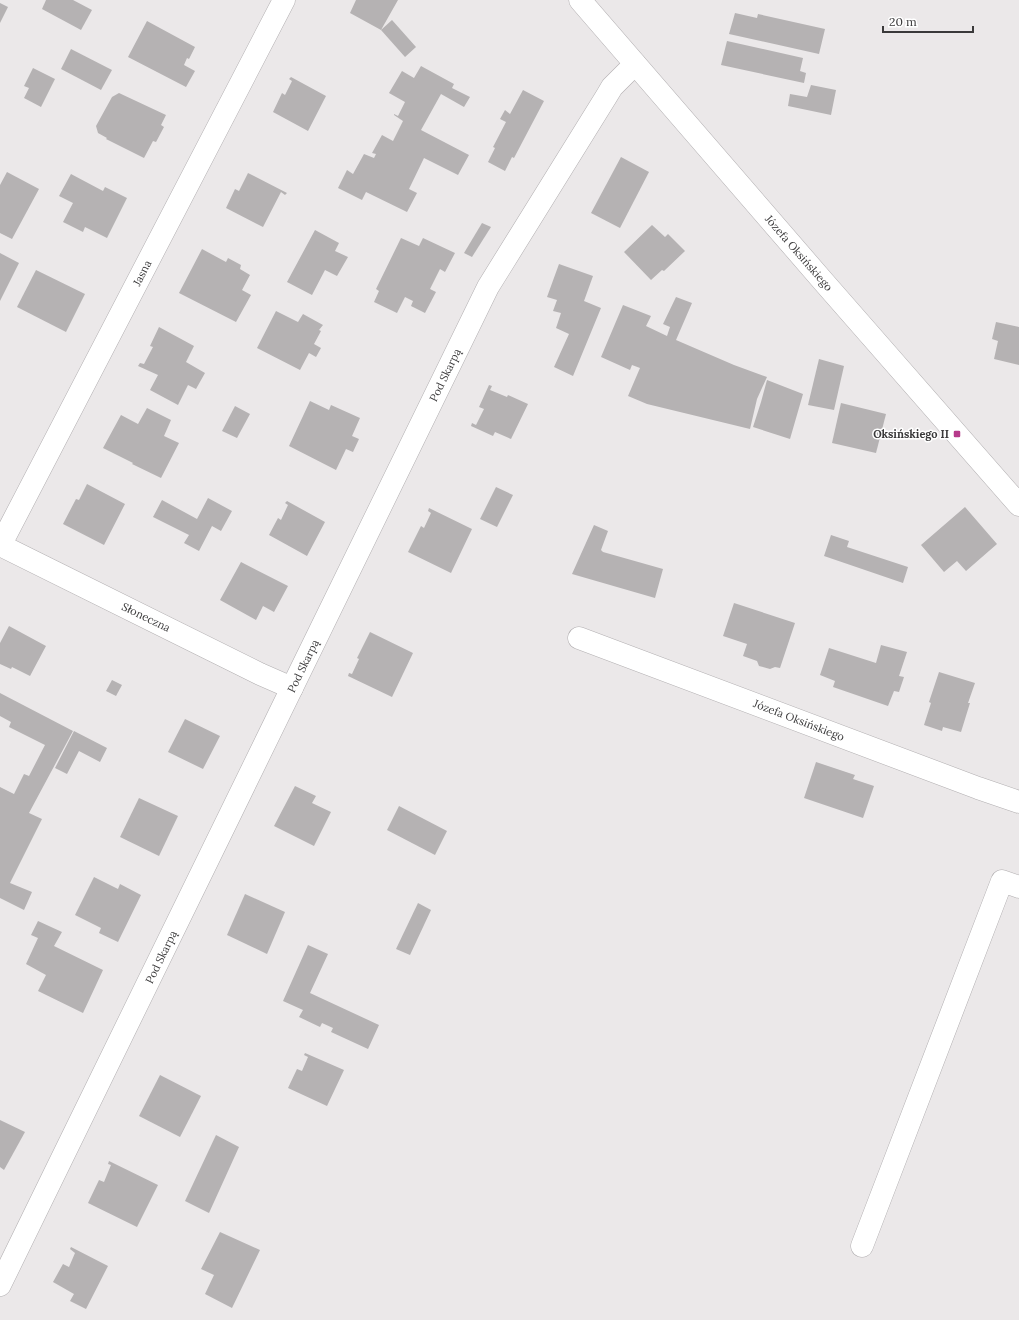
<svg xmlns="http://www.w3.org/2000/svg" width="1019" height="1320" font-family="Lora,serif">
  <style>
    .building { fill: #b5b2b3 }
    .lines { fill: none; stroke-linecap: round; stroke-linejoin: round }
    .minor-casing { stroke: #b2afb1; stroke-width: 23 }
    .minor { stroke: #fff; stroke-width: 22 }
    .poi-dot { fill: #b63a8a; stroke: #fff; stroke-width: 1.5 }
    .labels { text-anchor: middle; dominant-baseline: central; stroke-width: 3; stroke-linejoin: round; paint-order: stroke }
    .street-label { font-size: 11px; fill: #3a393a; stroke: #fff }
    .poi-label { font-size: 11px; font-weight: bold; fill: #3a393a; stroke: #fff; text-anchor: end }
  </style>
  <rect width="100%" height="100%" fill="#ebe8e9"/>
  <!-- building -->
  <g class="building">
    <path d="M 46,0 L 73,0 L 92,10 L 81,30 L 42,9 Z"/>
    <path d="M 356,0 L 398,0 L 381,30 L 392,20 L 416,47 L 405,57 L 381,30 L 350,13 Z"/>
    <path d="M 0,3 L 8,7 L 0,23 Z"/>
    <path d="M 735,13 L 757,18 L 758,14 L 825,29 L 819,54 L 729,34 Z"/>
    <path d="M 147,21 L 195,47 L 189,59 L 187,58 L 184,65 L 195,71 L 186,87 L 128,57 Z"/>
    <path d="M 727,41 L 803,58 L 800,71 L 806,73 L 804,83 L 721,65 Z"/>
    <path d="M 71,49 L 112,70 L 101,90 L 61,69 Z"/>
    <path d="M 421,66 L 454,84 L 452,88 L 470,97 L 464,107 L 441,94 L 421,130 L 469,155 L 458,175 L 424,158 L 409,189 L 417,193 L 407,212 L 366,192 L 362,200 L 338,188 L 347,170 L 353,174 L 364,154 L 374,158 L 376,154 L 372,153 L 382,135 L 393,141 L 403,121 L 394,115 L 394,114 L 398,116 L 405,102 L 389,93 L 402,71 L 414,78 Z"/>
    <path d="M 33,68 L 55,79 L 41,107 L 24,98 L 29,88 L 24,86 Z"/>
    <path d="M 291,77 L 326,96 L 308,131 L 273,112 L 282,93 L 285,95 L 292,81 L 289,79 Z"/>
    <path d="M 811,85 L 836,90 L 831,115 L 788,106 L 790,94 L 807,97 Z"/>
    <path d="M 523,90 L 544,101 L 514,158 L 512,157 L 505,171 L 488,162 L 495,148 L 493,147 L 506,122 L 500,119 L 505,110 L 510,114 Z"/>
    <path d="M 119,93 L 166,115 L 161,125 L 164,127 L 156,142 L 153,141 L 144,158 L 106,139 L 107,138 L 98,133 L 96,126 L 112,97 Z"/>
    <path d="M 621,157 L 649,172 L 620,228 L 591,213 Z"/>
    <path d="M 7,172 L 39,189 L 12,239 L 0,233 L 0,185 Z"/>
    <path d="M 248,173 L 287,193 L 285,195 L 281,192 L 263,227 L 226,208 L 235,189 L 239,191 Z"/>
    <path d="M 71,174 L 103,191 L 105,187 L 127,198 L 107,238 L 85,227 L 83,232 L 63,222 L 73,203 L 59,196 Z"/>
    <path d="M 482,223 L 491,227 L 472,257 L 464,253 Z"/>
    <path d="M 652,225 L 665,237 L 668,234 L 685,251 L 664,271 L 662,270 L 651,280 L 624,252 Z"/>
    <path d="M 315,230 L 339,243 L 335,251 L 348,257 L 337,276 L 325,270 L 312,295 L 287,282 Z"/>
    <path d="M 401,238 L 419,246 L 423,238 L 455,253 L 445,272 L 440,269 L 430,289 L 436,292 L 425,313 L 411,306 L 413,301 L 405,297 L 397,313 L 374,302 L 379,291 L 376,289 Z"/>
    <path d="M 202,249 L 226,262 L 228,258 L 241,265 L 240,269 L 250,275 L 242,290 L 251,295 L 236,322 L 179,293 Z"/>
    <path d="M 0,253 L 19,263 L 0,301 Z"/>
    <path d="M 559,264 L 593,276 L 584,301 L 601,308 L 573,376 L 554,367 L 569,334 L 556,328 L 561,313 L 553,311 L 557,300 L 547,297 Z"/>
    <path d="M 36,270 L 85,294 L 66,332 L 17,307 Z"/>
    <path d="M 676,297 L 692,303 L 676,340 L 734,365 L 767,377 L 757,399 L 750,429 L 647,404 L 628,396 L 640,368 L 632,365 L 630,370 L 601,357 L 623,305 L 651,316 L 646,326 L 667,336 L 670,327 L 663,324 Z"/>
    <path d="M 276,311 L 298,322 L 303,314 L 323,325 L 319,330 L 321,331 L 314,344 L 321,348 L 316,357 L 309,353 L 300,370 L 257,348 Z"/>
    <path d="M 996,322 L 1019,327 L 1019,365 L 994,359 L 998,341 L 992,339 Z"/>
    <path d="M 159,327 L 194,346 L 186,362 L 205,373 L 196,389 L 188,385 L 178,405 L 150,390 L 158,375 L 138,366 L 140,363 L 144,364 L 153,347 L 150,346 Z"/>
    <path d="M 819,359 L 844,366 L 834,410 L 808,405 Z"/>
    <path d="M 767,380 L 803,394 L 790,439 L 753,427 L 761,402 Z"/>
    <path d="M 489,385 L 492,386 L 490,390 L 507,397 L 508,395 L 528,404 L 511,439 L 495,432 L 493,436 L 471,426 L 472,423 L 476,425 L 484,409 L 479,407 Z"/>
    <path d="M 310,401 L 329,410 L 331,405 L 360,418 L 352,436 L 359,439 L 353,452 L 346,449 L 336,470 L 289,446 Z"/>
    <path d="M 841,403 L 886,414 L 876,453 L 832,443 Z"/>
    <path d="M 235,406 L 250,414 L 237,438 L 222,431 Z"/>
    <path d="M 147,408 L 171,420 L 164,436 L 179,443 L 161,478 L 132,464 L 133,463 L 103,448 L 121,415 L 138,424 Z"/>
    <path d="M 87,484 L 125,504 L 104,545 L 63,524 L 76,499 L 79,500 Z"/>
    <path d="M 496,487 L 513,495 L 497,527 L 480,519 Z"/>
    <path d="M 208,498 L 232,511 L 221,531 L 212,526 L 199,551 L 184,543 L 189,535 L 153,517 L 162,500 L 197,519 Z"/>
    <path d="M 287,501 L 325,522 L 307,556 L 269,535 L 278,518 L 281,520 L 288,505 L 285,503 Z"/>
    <path d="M 965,507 L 997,544 L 966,571 L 957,561 L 944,572 L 921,545 Z"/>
    <path d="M 429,508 L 472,529 L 451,573 L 408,552 L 421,526 L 424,528 L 431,513 L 428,511 Z"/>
    <path d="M 594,525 L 608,531 L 601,550 L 603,552 L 663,569 L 655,598 L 572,574 Z"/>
    <path d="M 831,535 L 849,541 L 847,547 L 908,567 L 903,583 L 824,556 Z"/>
    <path d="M 241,562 L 288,586 L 274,612 L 263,606 L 256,620 L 220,600 Z"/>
    <path d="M 734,603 L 795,623 L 780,668 L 775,667 L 770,669 L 759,666 L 757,661 L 743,656 L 747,644 L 723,636 Z"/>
    <path d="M 9,626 L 46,646 L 30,676 L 12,667 L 11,669 L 0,664 L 0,643 Z"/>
    <path d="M 370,632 L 413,653 L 392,697 L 348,676 L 349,673 L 352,674 L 359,659 L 357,658 Z"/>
    <path d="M 881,645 L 907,652 L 899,676 L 904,677 L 899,692 L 894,691 L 888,706 L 833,687 L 835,681 L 820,675 L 829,648 L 876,663 Z"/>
    <path d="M 939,672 L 975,683 L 968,703 L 970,703 L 961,732 L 943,727 L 942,731 L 924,725 L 931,703 L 929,702 Z"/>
    <path d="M 112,680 L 122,685 L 116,696 L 106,691 Z"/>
    <path d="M 0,693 L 73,731 L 29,813 L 42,819 L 10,883 L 32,892 L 24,910 L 0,898 L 0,787 L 14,794 L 24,774 L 29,776 L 45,745 L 9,727 L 11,722 L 0,716 Z"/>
    <path d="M 185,719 L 220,736 L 203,769 L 168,752 Z"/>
    <path d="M 74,731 L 107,748 L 100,762 L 79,751 L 67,774 L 55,768 Z"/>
    <path d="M 816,762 L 855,775 L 853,779 L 874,786 L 863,818 L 804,798 Z"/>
    <path d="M 295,786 L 316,796 L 312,803 L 331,812 L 314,846 L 274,826 Z"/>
    <path d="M 139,798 L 178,816 L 159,856 L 120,837 Z"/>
    <path d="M 399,806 L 447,831 L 435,855 L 387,830 Z"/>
    <path d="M 94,877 L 118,889 L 120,884 L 141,895 L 118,942 L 99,933 L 101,928 L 75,915 Z"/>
    <path d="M 245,894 L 285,912 L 267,954 L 227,935 Z"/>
    <path d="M 418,903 L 431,910 L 410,955 L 396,949 Z"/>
    <path d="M 38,921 L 62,932 L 54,946 L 103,970 L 83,1013 L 38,991 L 46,975 L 26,964 L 38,938 L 31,935 Z"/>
    <path d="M 308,945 L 328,954 L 310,993 L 379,1025 L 368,1049 L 331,1032 L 333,1028 L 322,1023 L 320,1027 L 299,1017 L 303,1010 L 283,1001 Z"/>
    <path d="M 305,1053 L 344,1070 L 327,1106 L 288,1088 L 297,1069 L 302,1071 L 308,1057 L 304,1055 Z"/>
    <path d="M 160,1075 L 201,1096 L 180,1137 L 139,1116 Z"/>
    <path d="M 0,1120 L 25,1132 L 4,1170 L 0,1167 Z"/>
    <path d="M 216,1135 L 239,1147 L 209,1213 L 185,1201 Z"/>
    <path d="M 109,1161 L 158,1185 L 137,1227 L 88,1203 L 99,1180 L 104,1182 L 111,1165 L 108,1164 Z"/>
    <path d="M 220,1232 L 260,1250 L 232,1308 L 205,1294 L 214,1275 L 201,1269 Z"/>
    <path d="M 71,1247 L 108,1266 L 86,1309 L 70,1301 L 74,1294 L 53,1282 L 63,1264 L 69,1267 L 75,1253 L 70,1249 Z"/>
  </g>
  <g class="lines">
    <defs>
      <g id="minor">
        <path d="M 580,0 L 822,280 L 1019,505"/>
        <path d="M 0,545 L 260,674 L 292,688"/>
        <path d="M 0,546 L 284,0"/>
        <path d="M 579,638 L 978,788 L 1019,802"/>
        <path d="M 862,1246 L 1002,881 L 1019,887"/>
        <path d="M 0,1285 L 488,287 L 606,97 L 612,87 L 635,64"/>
      </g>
    </defs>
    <!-- minor casing -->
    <use href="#minor" class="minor-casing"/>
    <!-- minor -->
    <use href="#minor" class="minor"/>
  </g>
  <!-- markers -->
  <rect class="poi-dot" x="953" y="430" width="8" height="8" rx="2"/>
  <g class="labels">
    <!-- street labels -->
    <g class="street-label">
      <text transform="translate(799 253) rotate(49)">Józefa Oksińskiego</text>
      <text transform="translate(142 273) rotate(-63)">Jasna</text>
      <text transform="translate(445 375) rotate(-64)">Pod Skarpą</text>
      <text transform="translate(146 617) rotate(26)">Słoneczna</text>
      <text transform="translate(303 666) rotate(-64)">Pod Skarpą</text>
      <text transform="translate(799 720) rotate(21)">Józefa Oksińskiego</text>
      <text transform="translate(161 957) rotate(-64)">Pod Skarpą</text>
    </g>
    <!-- poi labels -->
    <g class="poi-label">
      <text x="949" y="434">Oksińskiego II</text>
    </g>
  </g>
  <!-- scale -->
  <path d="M883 26v6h90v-6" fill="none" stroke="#3a393a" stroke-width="2"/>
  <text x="889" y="26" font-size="12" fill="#3a393a" stroke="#ffffff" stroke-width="3" paint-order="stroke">20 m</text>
</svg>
